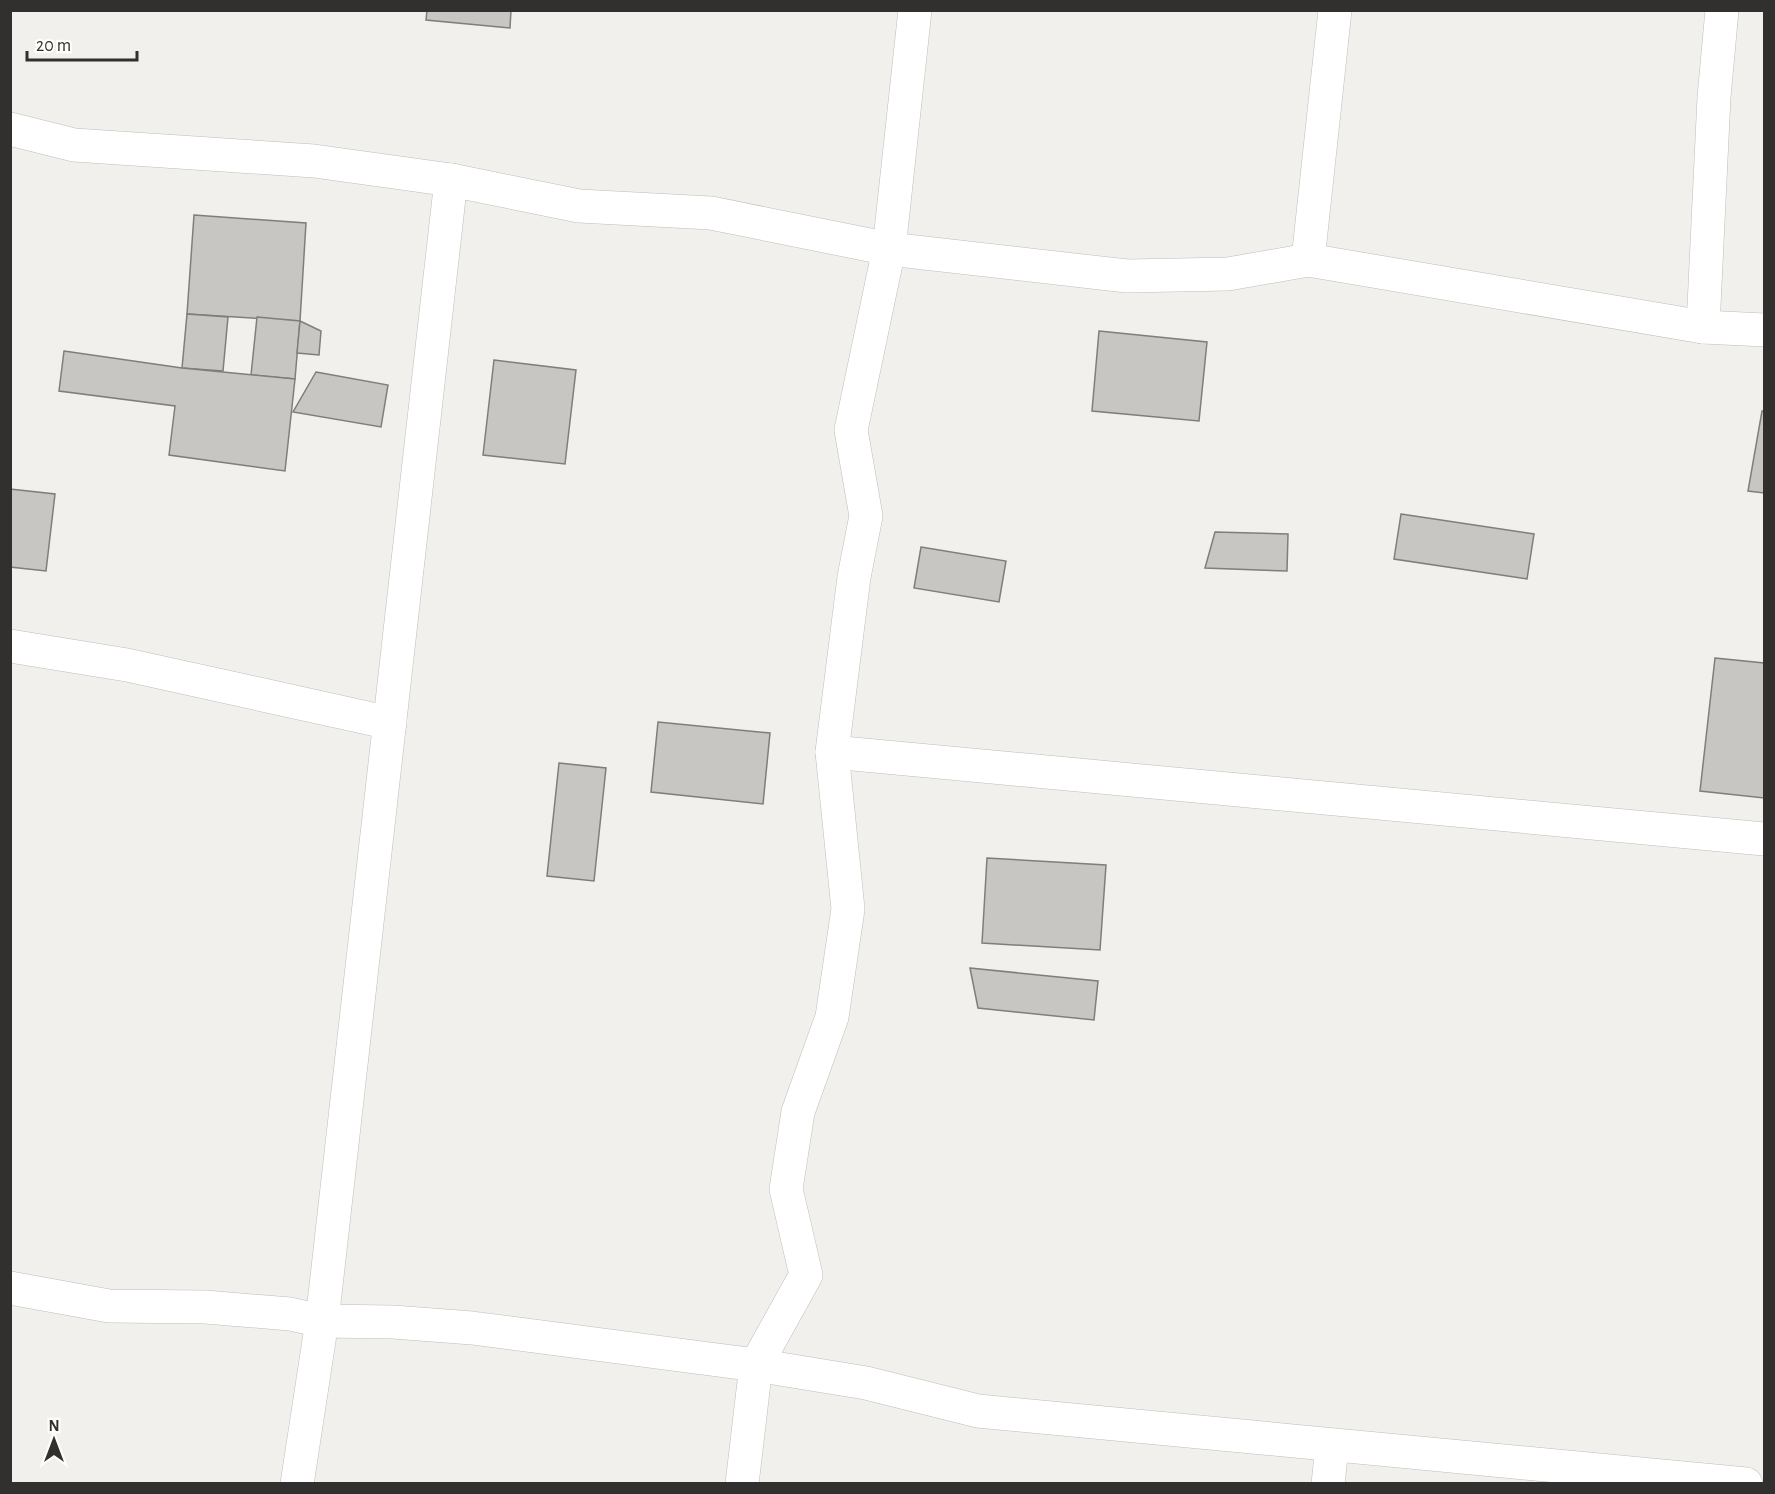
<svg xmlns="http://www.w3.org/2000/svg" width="1775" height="1494" font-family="'Alegreya Sans',sans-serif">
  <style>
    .building { fill: #c7c6c2; stroke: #7f7e7a; stroke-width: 1.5 }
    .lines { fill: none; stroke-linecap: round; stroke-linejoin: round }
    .street-casing { stroke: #bebdb9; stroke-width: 34 }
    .street { stroke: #fff; stroke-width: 33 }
  </style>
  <rect width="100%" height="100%" fill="#f1f0ec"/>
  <!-- building -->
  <g class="building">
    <path d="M 427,10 L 511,10 L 510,28 L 426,20 Z"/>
    <path d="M 194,215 L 306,223 L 300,321 L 187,314 Z"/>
    <path d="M 187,314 L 228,317 L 223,371 L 182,368 Z"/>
    <path d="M 257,317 L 300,321 L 295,379 L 251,375 Z"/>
    <path d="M 300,321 L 321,331 L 319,355 L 297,353 Z"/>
    <path d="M 1099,331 L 1207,342 L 1199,421 L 1092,411 Z"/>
    <path d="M 64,351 L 182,368 L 295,379 L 285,471 L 169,455 L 175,406 L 59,391 Z"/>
    <path d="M 494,360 L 576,370 L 565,464 L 483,455 Z"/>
    <path d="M 316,372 L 388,385 L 381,427 L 293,412 Z"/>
    <path d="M 1762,411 L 1764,411 L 1764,493 L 1748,491 Z"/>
    <path d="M 10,489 L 55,494 L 46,571 L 10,567 Z"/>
    <path d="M 1401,514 L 1534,534 L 1527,579 L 1394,559 Z"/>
    <path d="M 1215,532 L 1288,534 L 1287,571 L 1205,568 Z"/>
    <path d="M 921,547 L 1006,561 L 999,602 L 914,588 Z"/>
    <path d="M 1715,658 L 1764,663 L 1764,798 L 1700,791 Z"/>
    <path d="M 658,722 L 770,733 L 763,804 L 651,792 Z"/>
    <path d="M 559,763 L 606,768 L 594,881 L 547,876 Z"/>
    <path d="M 987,858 L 1106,865 L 1100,950 L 982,943 Z"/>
    <path d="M 970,968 L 1098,981 L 1094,1020 L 978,1008 Z"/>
  </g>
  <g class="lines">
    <defs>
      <g id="street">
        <path d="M 10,129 L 74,145 L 314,161 L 451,180 L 579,206 L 711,213 L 889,249 L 1127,276 L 1228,274 L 1308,260 L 1703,327 L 1764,330"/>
        <path d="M 1308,260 L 1335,10"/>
        <path d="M 1703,327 L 1714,97 L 1722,10"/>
        <path d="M 10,646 L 127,665 L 390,723"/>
        <path d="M 832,752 L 1764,839"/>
        <path d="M 10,1288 L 109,1306 L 205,1307 L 290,1314 L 322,1321 L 393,1322 L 472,1328 L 756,1365 L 866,1383 L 978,1411 L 1746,1484"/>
        <path d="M 297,1484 L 322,1321 L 451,180"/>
        <path d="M 742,1484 L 756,1365 L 806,1275 L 786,1189 L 798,1112 L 832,1017 L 848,909 L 832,752 L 854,577 L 866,516 L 851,430 L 889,249 L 915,10"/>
        <path d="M 1328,1484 L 1332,1446"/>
      </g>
    </defs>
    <!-- street casing -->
    <use href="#street" class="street-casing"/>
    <!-- street -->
    <use href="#street" class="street"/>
  </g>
  <!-- border -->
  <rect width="1775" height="1494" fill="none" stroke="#31302f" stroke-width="24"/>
  <!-- north arrow -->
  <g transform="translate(54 1440)" stroke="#fffdf9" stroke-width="4.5" paint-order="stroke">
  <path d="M0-4.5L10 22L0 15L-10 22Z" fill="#31302f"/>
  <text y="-9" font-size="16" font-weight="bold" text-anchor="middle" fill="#31302f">N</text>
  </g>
  <!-- scale -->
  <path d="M27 51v9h110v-9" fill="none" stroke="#31302f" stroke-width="3"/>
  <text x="36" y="51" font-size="18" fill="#31302f" stroke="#fffdf9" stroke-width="4.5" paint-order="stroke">20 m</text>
</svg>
